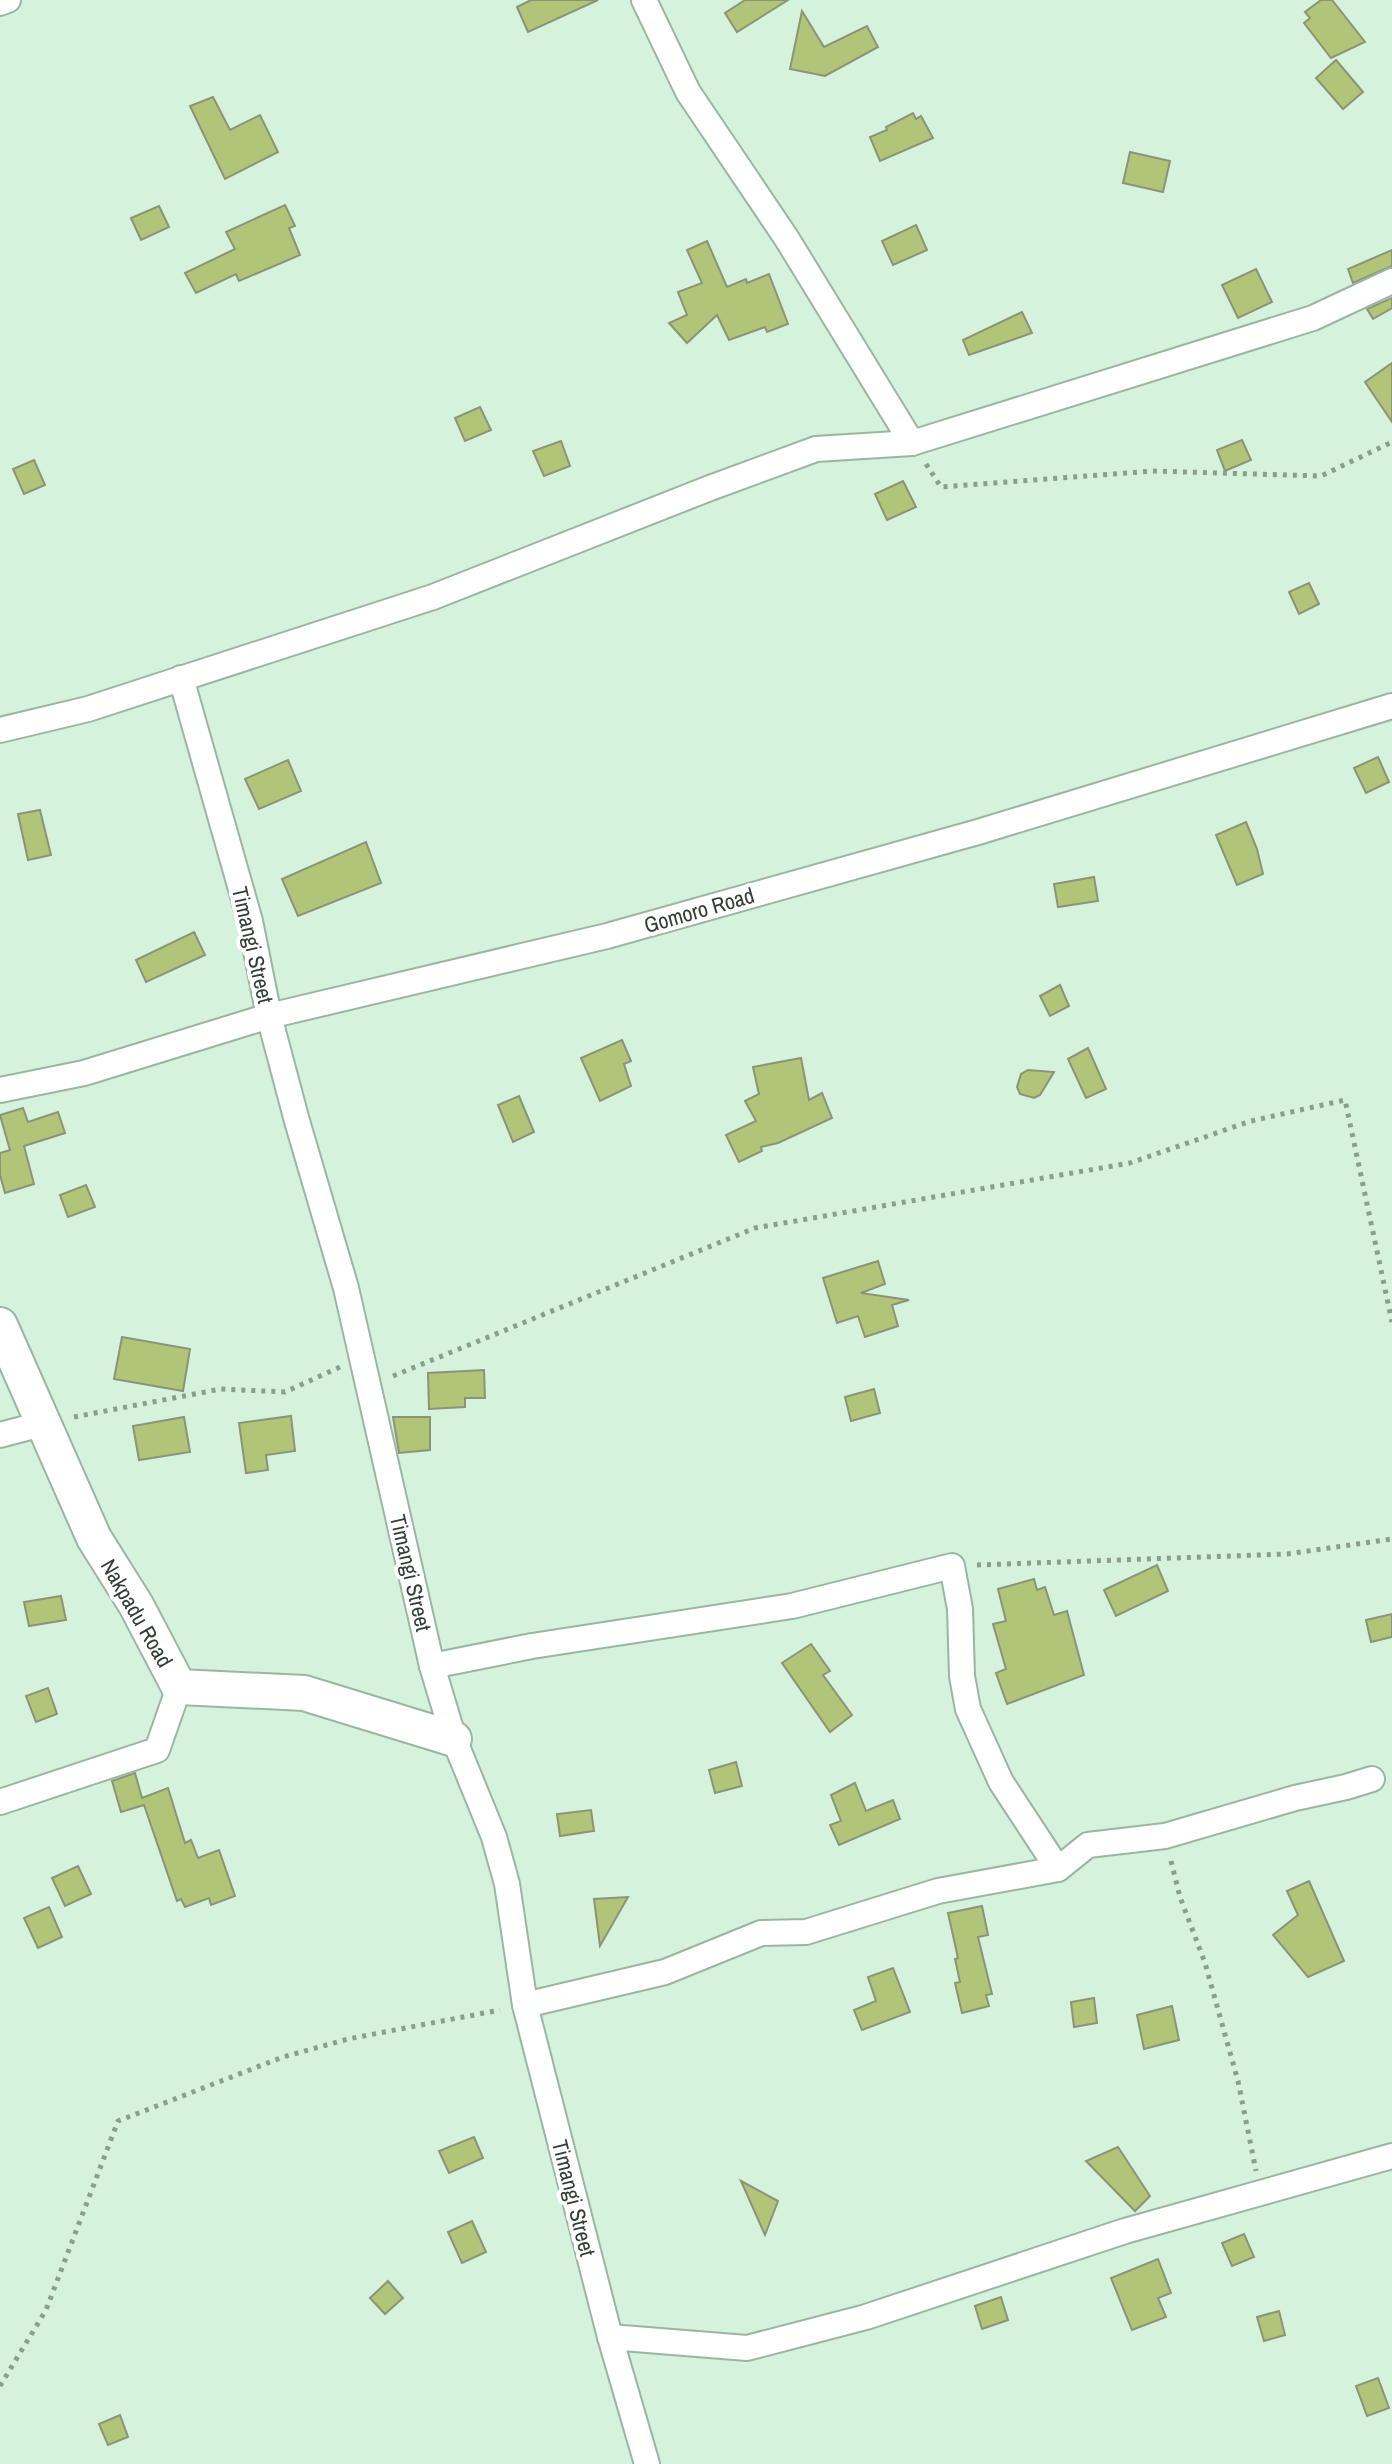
<svg xmlns="http://www.w3.org/2000/svg" width="1392" height="2464" font-family="'Archivo Narrow',sans-serif">
  <style>
    .building { fill: #b1c578; stroke: #8b9477; stroke-width: 2 }
    .lines { fill: none; stroke-linecap: round; stroke-linejoin: round }
    .street-casing { stroke: #9ab6a2; stroke-width: 28 }
    .secondary-casing { stroke: #9ab6a2; stroke-width: 38 }
    .path { stroke: #899e8f; stroke-width: 5; stroke-dasharray: 4 6; stroke-linecap: butt }
    .street { stroke: #fff; stroke-width: 24 }
    .secondary { stroke: #fff; stroke-width: 34 }
    .labels { text-anchor: middle; dominant-baseline: central; stroke-width: 8; stroke-linejoin: round; paint-order: stroke }
    .street-label { font-size: 22px; fill: #313d35; stroke: #fff }
  </style>
  <rect width="100%" height="100%" fill="#d4f2dc"/>
  <!-- building -->
  <g class="building">
    <path d="M 531,0 L 598,0 L 528,32 L 517,7 Z"/>
    <path d="M 745,0 L 788,0 L 737,32 L 725,13 Z"/>
    <path d="M 1321,0 L 1332,0 L 1365,42 L 1331,58 L 1304,23 L 1310,18 L 1305,12 Z"/>
    <path d="M 802,11 L 824,47 L 867,26 L 878,47 L 825,76 L 790,69 Z"/>
    <path d="M 1336,60 L 1363,92 L 1343,109 L 1316,78 Z"/>
    <path d="M 213,97 L 230,130 L 260,115 L 278,152 L 225,179 L 190,106 Z"/>
    <path d="M 913,113 L 916,119 L 921,116 L 933,138 L 880,161 L 870,137 L 887,130 L 886,127 Z"/>
    <path d="M 1130,152 L 1170,161 L 1163,192 L 1123,183 Z"/>
    <path d="M 285,205 L 295,226 L 289,228 L 300,255 L 239,281 L 236,274 L 196,293 L 185,273 L 235,249 L 226,232 Z"/>
    <path d="M 159,206 L 169,227 L 141,240 L 131,218 Z"/>
    <path d="M 916,225 L 927,250 L 893,265 L 882,241 Z"/>
    <path d="M 707,241 L 727,287 L 746,279 L 747,283 L 769,274 L 788,324 L 767,332 L 765,327 L 729,340 L 717,315 L 687,343 L 669,323 L 687,315 L 678,292 L 702,283 L 687,250 Z"/>
    <path d="M 1392,250 L 1392,266 L 1353,283 L 1348,269 Z"/>
    <path d="M 1256,269 L 1272,302 L 1238,318 L 1222,285 Z"/>
    <path d="M 1392,298 L 1392,308 L 1373,319 L 1367,309 Z"/>
    <path d="M 1022,312 L 1032,333 L 969,355 L 963,340 Z"/>
    <path d="M 1392,363 L 1392,422 L 1365,382 Z"/>
    <path d="M 480,407 L 491,430 L 465,441 L 455,418 Z"/>
    <path d="M 1242,440 L 1251,460 L 1225,471 L 1217,450 Z"/>
    <path d="M 561,441 L 570,466 L 544,476 L 533,451 Z"/>
    <path d="M 34,460 L 45,485 L 24,494 L 13,469 Z"/>
    <path d="M 903,481 L 916,507 L 887,520 L 875,494 Z"/>
    <path d="M 1309,583 L 1319,604 L 1299,614 L 1289,592 Z"/>
    <path d="M 1378,757 L 1389,782 L 1366,793 L 1354,768 Z"/>
    <path d="M 288,760 L 301,791 L 259,809 L 245,779 Z"/>
    <path d="M 40,810 L 51,855 L 28,860 L 18,814 Z"/>
    <path d="M 1246,822 L 1257,849 L 1263,874 L 1237,885 L 1216,835 Z"/>
    <path d="M 366,842 L 381,883 L 298,916 L 282,879 Z"/>
    <path d="M 1094,877 L 1098,901 L 1058,907 L 1054,884 Z"/>
    <path d="M 194,932 L 205,955 L 146,982 L 136,960 Z"/>
    <path d="M 1060,985 L 1069,1006 L 1050,1016 L 1040,996 Z"/>
    <path d="M 622,1040 L 631,1061 L 624,1064 L 631,1086 L 600,1101 L 581,1058 Z"/>
    <path d="M 1088,1048 L 1106,1089 L 1086,1098 L 1068,1059 Z"/>
    <path d="M 801,1058 L 809,1100 L 822,1093 L 832,1118 L 778,1143 L 761,1147 L 762,1151 L 739,1162 L 726,1135 L 756,1121 L 745,1101 L 759,1094 L 753,1067 Z"/>
    <path d="M 1028,1070 L 1054,1072 L 1040,1095 L 1034,1098 L 1020,1094 L 1017,1087 L 1021,1074 Z"/>
    <path d="M 519,1096 L 534,1132 L 513,1142 L 498,1105 Z"/>
    <path d="M 23,1108 L 28,1122 L 58,1112 L 65,1133 L 24,1146 L 34,1184 L 5,1193 L 0,1175 L 0,1153 L 10,1150 L 0,1115 Z"/>
    <path d="M 86,1185 L 95,1207 L 68,1217 L 60,1195 Z"/>
    <path d="M 878,1261 L 885,1284 L 861,1293 L 909,1300 L 892,1305 L 898,1326 L 865,1337 L 858,1316 L 837,1323 L 823,1278 Z"/>
    <path d="M 122,1337 L 190,1349 L 183,1391 L 114,1379 Z"/>
    <path d="M 484,1370 L 485,1398 L 465,1398 L 465,1407 L 429,1409 L 428,1373 Z"/>
    <path d="M 874,1389 L 880,1413 L 851,1421 L 845,1397 Z"/>
    <path d="M 291,1416 L 295,1451 L 266,1455 L 268,1470 L 246,1473 L 239,1423 Z"/>
    <path d="M 184,1417 L 190,1452 L 139,1460 L 133,1426 Z"/>
    <path d="M 393,1417 L 430,1417 L 430,1450 L 399,1453 Z"/>
    <path d="M 1157,1565 L 1168,1591 L 1116,1616 L 1104,1590 Z"/>
    <path d="M 1034,1579 L 1037,1590 L 1045,1587 L 1054,1615 L 1067,1611 L 1084,1675 L 1007,1704 L 996,1673 L 1006,1669 L 993,1624 L 1006,1621 L 998,1589 Z"/>
    <path d="M 61,1596 L 66,1620 L 29,1626 L 24,1602 Z"/>
    <path d="M 1392,1614 L 1392,1637 L 1371,1642 L 1366,1620 Z"/>
    <path d="M 811,1644 L 830,1671 L 823,1675 L 852,1715 L 830,1732 L 782,1663 Z"/>
    <path d="M 48,1688 L 57,1714 L 36,1722 L 26,1696 Z"/>
    <path d="M 736,1762 L 742,1786 L 715,1793 L 709,1770 Z"/>
    <path d="M 135,1773 L 142,1798 L 168,1788 L 185,1843 L 191,1840 L 198,1858 L 219,1850 L 235,1896 L 211,1905 L 209,1898 L 185,1907 L 181,1899 L 177,1901 L 144,1805 L 121,1812 L 112,1781 Z"/>
    <path d="M 855,1783 L 866,1811 L 893,1800 L 900,1819 L 839,1845 L 830,1825 L 841,1821 L 831,1795 Z"/>
    <path d="M 591,1810 L 594,1831 L 560,1836 L 557,1814 Z"/>
    <path d="M 78,1866 L 91,1894 L 65,1906 L 52,1878 Z"/>
    <path d="M 1309,1881 L 1344,1961 L 1308,1977 L 1273,1935 L 1298,1915 L 1287,1891 Z"/>
    <path d="M 628,1897 L 600,1946 L 594,1899 Z"/>
    <path d="M 982,1906 L 988,1935 L 978,1937 L 992,1994 L 986,1995 L 989,2006 L 962,2013 L 955,1983 L 960,1982 L 955,1959 L 958,1958 L 948,1913 Z"/>
    <path d="M 49,1907 L 62,1937 L 38,1948 L 24,1918 Z"/>
    <path d="M 893,1968 L 910,2012 L 862,2030 L 854,2010 L 876,2001 L 868,1977 Z"/>
    <path d="M 1094,1998 L 1097,2023 L 1074,2027 L 1071,2002 Z"/>
    <path d="M 1172,2006 L 1179,2040 L 1144,2049 L 1137,2015 Z"/>
    <path d="M 474,2137 L 483,2158 L 449,2173 L 439,2151 Z"/>
    <path d="M 1118,2147 L 1150,2196 L 1135,2211 L 1086,2161 Z"/>
    <path d="M 741,2181 L 778,2201 L 765,2235 Z"/>
    <path d="M 472,2221 L 486,2252 L 462,2263 L 448,2232 Z"/>
    <path d="M 1244,2234 L 1254,2257 L 1232,2266 L 1222,2243 Z"/>
    <path d="M 1158,2259 L 1171,2293 L 1158,2298 L 1166,2317 L 1132,2330 L 1111,2278 Z"/>
    <path d="M 388,2281 L 403,2298 L 385,2314 L 370,2298 Z"/>
    <path d="M 1001,2297 L 1008,2320 L 982,2329 L 975,2306 Z"/>
    <path d="M 1279,2311 L 1285,2335 L 1264,2341 L 1257,2317 Z"/>
    <path d="M 1378,2378 L 1389,2408 L 1367,2416 L 1356,2386 Z"/>
    <path d="M 120,2415 L 128,2437 L 108,2445 L 99,2424 Z"/>
  </g>
  <g class="lines">
    <defs>
      <g id="street">
        <path d="M 0,3 L 8,0"/>
        <path d="M 912,443 L 1313,318 L 1392,281"/>
        <path d="M 181,678 L 250,921 L 269,1016 L 297,1121 L 346,1288 L 432,1666 L 454,1739 L 494,1837 L 507,1884 L 525,2005 L 610,2337 L 647,2464"/>
        <path d="M 0,730 L 88,709 L 433,597 L 710,488 L 816,449 L 912,443 L 787,239 L 688,92 L 644,0"/>
        <path d="M 0,1090 L 84,1073 L 269,1016 L 607,936 L 978,832 L 1392,706"/>
        <path d="M 0,1435 L 42,1424"/>
        <path d="M 432,1666 L 532,1646 L 792,1606 L 952,1566 L 960,1609 L 962,1676 L 968,1709 L 1001,1782 L 1058,1869"/>
        <path d="M 0,1802 L 157,1750 L 179,1687"/>
        <path d="M 525,2005 L 665,1972 L 761,1933 L 806,1932 L 938,1891 L 1058,1869 L 1088,1845 L 1165,1836 L 1295,1798 L 1346,1787 L 1372,1779"/>
        <path d="M 610,2337 L 747,2348 L 866,2317 L 1125,2231 L 1392,2156"/>
      </g>
      <path id="secondary" d="M 0,1325 L 94,1538 L 136,1605 L 179,1687 L 304,1693 L 454,1739"/>
    </defs>
    <!-- street casing -->
    <use href="#street" class="street-casing"/>
    <!-- secondary casing -->
    <use href="#secondary" class="secondary-casing"/>
    <!-- path -->
    <g class="path">
      <path d="M 926,464 L 941,487 L 1152,471 L 1321,476 L 1392,442"/>
      <path d="M 393,1376 L 755,1228 L 1130,1163 L 1251,1121 L 1345,1100 L 1392,1322"/>
      <path d="M 74,1417 L 221,1389 L 285,1392 L 340,1367"/>
      <path d="M 977,1565 L 1287,1554 L 1392,1539"/>
      <path d="M 1171,1861 L 1180,1897 L 1205,1963 L 1238,2081 L 1256,2171"/>
      <path d="M 0,2386 L 46,2310 L 118,2121 L 283,2057 L 348,2039 L 500,2010"/>
    </g>
    <!-- street -->
    <use href="#street" class="street"/>
    <!-- secondary -->
    <use href="#secondary" class="secondary"/>
  </g>
  <g class="labels">
    <!-- street labels -->
    <g class="street-label">
      <text transform="translate(699 910) rotate(-16)">Gomoro Road</text>
      <text transform="translate(253 945) rotate(77)">Timangi Street</text>
      <text transform="translate(411 1573) rotate(77)">Timangi Street</text>
      <text transform="translate(137 1613) rotate(60)">Nakpadu Road</text>
      <text transform="translate(574 2198) rotate(76)">Timangi Street</text>
    </g>
  </g>
</svg>
